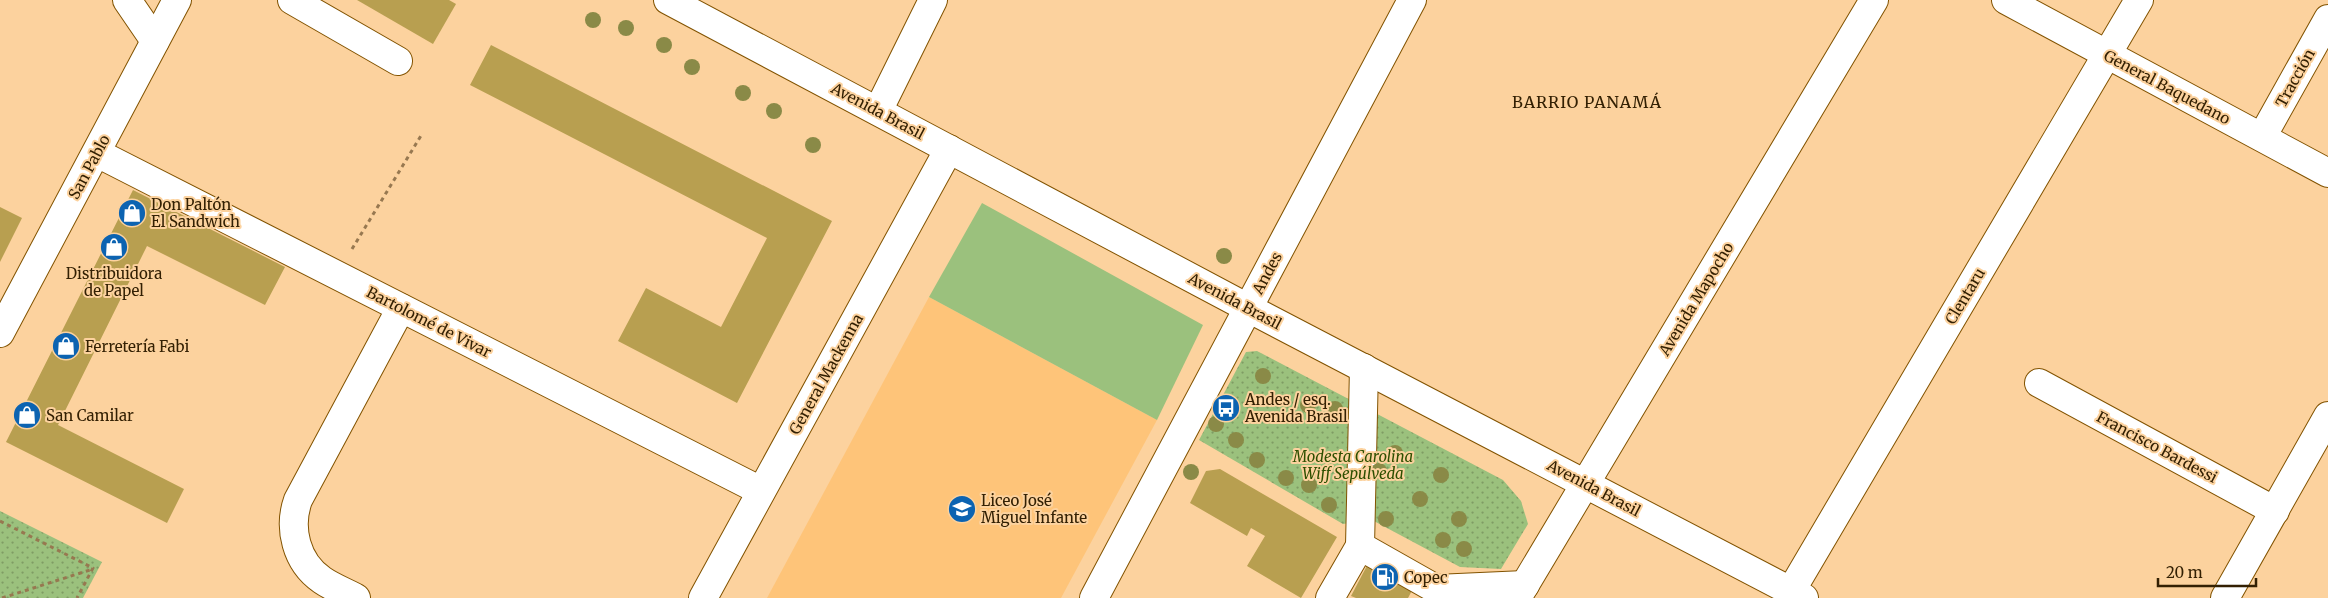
<svg xmlns="http://www.w3.org/2000/svg" width="2328" height="598" font-family="Merriweather,serif">
  <style>
    .built { fill: #fec479 }
    .grass { fill: #9bc17d }
    .park { fill: url(#park-dots) }
    .building { fill: #b89f50 }
    .lines { fill: none; stroke-linecap: round; stroke-linejoin: round }
    .minor-casing { stroke: #825300; stroke-width: 30 }
    .major-casing { stroke: #825300; stroke-width: 30 }
    .path { stroke: #977850; stroke-width: 3; stroke-dasharray: 4 4; stroke-linecap: butt }
    .minor { stroke: #fff; stroke-width: 28 }
    .major { stroke: #fff; stroke-width: 28 }
    .tree { fill: #8a8a47 }
    .labels { text-anchor: middle; dominant-baseline: central; stroke-width: 4; stroke-linejoin: round; paint-order: stroke }
    .street-label { font-size: 15px; fill: #332003; stroke: #fcd29e }
    .poi-label { font-size: 15px; fill: #332003; stroke: #fcd29e; text-anchor: start }
    .park-label { font-size: 15px; font-style: italic; fill: #2d4f00; stroke: #fcd29e }
    .neighbourhood-label { font-size: 16px; letter-spacing: 1px; fill: #332003; stroke: #fcd29e }
  </style>
  <defs>
    <pattern id="park-dots" width="8" height="8" patternUnits="userSpaceOnUse" patternTransform="scale(1.25)"><rect width="8" height="8" fill="#9bc17d"/><path d="M2 2h.1M6 6h.1" fill="none" stroke="#7f9c64" stroke-width="1.8" stroke-linecap="round"/></pattern>
  </defs>
  <rect width="100%" height="100%" fill="#fcd29e"/>
  <!-- built -->
  <path class="built" d="M 929,297 L 1157,420 L 1061,598 L 767,598 Z"/>
  <!-- grass -->
  <path class="grass" d="M 982,203 L 1203,325 L 1157,420 L 929,297 Z"/>
  <!-- park -->
  <g class="park">
    <path d="M 1257,351 L 1503,480 L 1521,501 L 1528,524 L 1501,569 L 1460,567 L 1372,520 L 1343,524 L 1199,440 L 1246,352 Z"/>
    <path d="M 0,511 L 102,562 L 83,598 L 0,598 Z"/>
  </g>
  <!-- building -->
  <g class="building">
    <path d="M 357,0 L 449,0 L 456,4 L 433,44 Z"/>
    <path d="M 491,45 L 832,221 L 737,403 L 618,341 L 646,288 L 721,327 L 767,238 L 470,85 Z"/>
    <path d="M 133,190 L 285,267 L 265,305 L 147,246 L 58,425 L 184,489 L 167,523 L 6,442 Z"/>
    <path d="M 0,207 L 22,218 L 0,262 Z"/>
    <path d="M 1220,469 L 1337,537 L 1301,598 L 1247,566 L 1265,536 L 1251,528 L 1247,536 L 1190,503 L 1206,471 Z"/>
    <path d="M 1371,558 L 1416,583 L 1408,598 L 1356,598 L 1351,596 Z"/>
  </g>
  <g class="lines">
    <defs>
      <g id="minor">
        <path d="M 127,0 L 155,41"/>
        <path d="M 292,0 L 398,61"/>
        <path d="M 2006,0 L 2328,173"/>
        <path d="M 878,111 L 933,0"/>
        <path d="M 2262,137 L 2328,19"/>
        <path d="M 97,153 L 761,491"/>
        <path d="M 1364,368 L 1360,546 L 1436,589 L 1525,585"/>
        <path d="M 2039,383 L 2275,511"/>
        <path d="M 1791,591 L 2139,0"/>
        <path d="M 356,598 C 345,592 332,587 322,580 C 296,562 288,528 298,500 L 401,308"/>
        <path d="M 703,598 L 949,149"/>
        <path d="M 1094,598 L 1412,0"/>
        <path d="M 1330,598 L 1360,546"/>
        <path d="M 2225,598 L 2328,416"/>
      </g>
      <g id="major">
        <path d="M 668,0 L 1248,308 L 1804,598"/>
        <path d="M 0,333 L 177,0"/>
        <path d="M 1517,598 L 1874,0"/>
      </g>
    </defs>
    <!-- minor casing -->
    <use href="#minor" class="minor-casing"/>
    <!-- major casing -->
    <use href="#major" class="major-casing"/>
    <!-- path -->
    <g class="path">
      <path d="M 352,249 L 422,134"/>
      <path d="M 0,521 L 93,568 L 77,598"/>
      <path d="M 2,598 L 93,569"/>
    </g>
    <!-- minor -->
    <use href="#minor" class="minor"/>
    <!-- major -->
    <use href="#major" class="major"/>
  </g>
  <!-- trees -->
  <g class="tree">
    <circle cx="593" cy="20" r="8"/>
    <circle cx="626" cy="28" r="8"/>
    <circle cx="664" cy="45" r="8"/>
    <circle cx="692" cy="67" r="8"/>
    <circle cx="743" cy="93" r="8"/>
    <circle cx="774" cy="111" r="8"/>
    <circle cx="813" cy="145" r="8"/>
    <circle cx="1224" cy="256" r="8"/>
    <circle cx="1263" cy="376" r="8"/>
    <circle cx="1308" cy="405" r="8"/>
    <circle cx="1335" cy="409" r="8"/>
    <circle cx="1216" cy="424" r="8"/>
    <circle cx="1236" cy="440" r="8"/>
    <circle cx="1395" cy="453" r="8"/>
    <circle cx="1257" cy="460" r="8"/>
    <circle cx="1379" cy="471" r="8"/>
    <circle cx="1191" cy="472" r="8"/>
    <circle cx="1441" cy="475" r="8"/>
    <circle cx="1286" cy="478" r="8"/>
    <circle cx="1309" cy="485" r="8"/>
    <circle cx="1420" cy="499" r="8"/>
    <circle cx="1329" cy="505" r="8"/>
    <circle cx="1386" cy="519" r="8"/>
    <circle cx="1459" cy="519" r="8"/>
    <circle cx="1443" cy="540" r="8"/>
    <circle cx="1464" cy="549" r="8"/>
  </g>
  <!-- icons -->
  <defs>
    <symbol id="shop-disc" viewBox="-11 -11 22 22"><circle r="9.5" fill="#0c63b1" stroke="#fcd29e"/><path d="M-5-2.5h2.3a2.7 3.5 0 0 1 5.4 0H5L5.5 6h-11ZM-1.5-2.5h3a1.5 2.3 0 0 0-3 0Z" fill="#fff"/></symbol>
    <symbol id="bus-disc" viewBox="-11 -11 22 22"><circle r="9.5" fill="#0c63b1" stroke="#fcd29e"/><path d="M-5-6H5V4H4V6H2V4H-2V6H-4V4H-5ZM-3.5-4V0h7V-4ZM-3.5 1.2v1.5H-2V1.2ZM2 1.2v1.5H3.5V1.2Z" fill="#fff"/></symbol>
    <symbol id="school-disc" viewBox="-11 -11 22 22"><circle r="9.5" fill="#0c63b1" stroke="#fcd29e"/><path d="M0-5L7-2L0 1L-7-2ZM-4 1L0 2.5L4 1V4Q0 6-4 4Z" fill="#fff"/></symbol>
    <symbol id="fuel-disc" viewBox="-11 -11 22 22"><circle r="9.5" fill="#0c63b1" stroke="#fcd29e"/><path d="M-5.5-6h7V0h2V4h1.3V-2.5L3-4.5l.8-.8L6-3V5H2.5V1h-1V6h-7ZM-4.2-4.7v3.2H.2V-4.7Z" fill="#fff"/></symbol>
  </defs>
  <g fill-rule="evenodd">
    <use href="#shop-disc" x="116" y="197" width="32" height="32"/>
    <use href="#shop-disc" x="98" y="231" width="32" height="32"/>
    <use href="#shop-disc" x="50" y="330" width="32" height="32"/>
    <use href="#bus-disc" x="1210" y="392" width="32" height="32"/>
    <use href="#shop-disc" x="11" y="399" width="32" height="32"/>
    <use href="#school-disc" x="946" y="493" width="32" height="32"/>
    <use href="#fuel-disc" x="1369" y="561" width="32" height="32"/>
  </g>
  <g class="labels">
    <!-- street labels -->
    <g class="street-label">
      <text transform="translate(2295 78) rotate(-61)">Tracción</text>
      <text transform="translate(2167 87) rotate(28)">General Baquedano</text>
      <text transform="translate(878 111) rotate(28)">Avenida Brasil</text>
      <text transform="translate(89 167) rotate(-62)">San Pablo</text>
      <text transform="translate(1267 273) rotate(-62)">Andes</text>
      <text transform="translate(1965 296) rotate(-59)">Clentaru</text>
      <text transform="translate(1696 299) rotate(-59)">Avenida Mapocho</text>
      <text transform="translate(1235 301) rotate(28)">Avenida Brasil</text>
      <text transform="translate(429 322) rotate(27)">Bartolomé de Vivar</text>
      <text transform="translate(826 374) rotate(-61)">General Mackenna</text>
      <text transform="translate(2157 447) rotate(28)">Francisco Bardessi</text>
      <text transform="translate(1594 488) rotate(28)">Avenida Brasil</text>
    </g>
    <!-- poi labels -->
    <g class="poi-label">
      <text x="151" y="204">Don Paltón<tspan x="151" dy="17">El Sandwich</tspan></text>
      <text x="114" y="273" text-anchor="middle">Distribuidora<tspan x="114" dy="17">de Papel</tspan></text>
      <text x="85" y="346">Ferretería Fabi</text>
      <text x="1245" y="399">Andes / esq.<tspan x="1245" dy="17">Avenida Brasil</tspan></text>
      <text x="46" y="415">San Camilar</text>
      <text x="981" y="500">Liceo José<tspan x="981" dy="17">Miguel Infante</tspan></text>
      <text x="1404" y="577">Copec</text>
    </g>
    <!-- park labels -->
    <g class="park-label">
      <text x="1353" y="456">Modesta Carolina<tspan x="1353" dy="17">Wiff Sepúlveda</tspan></text>
    </g>
    <!-- neighbourhood labels -->
    <g class="neighbourhood-label">
      <text x="1587" y="102">BARRIO PANAMÁ</text>
    </g>
  </g>
  <!-- scale -->
  <path d="M2158 578v8h98v-8" fill="none" stroke="#332003" stroke-width="2.5"/>
  <text x="2166" y="578" font-size="15" fill="#332003" stroke="#fcd29e" stroke-width="4" paint-order="stroke">20 m</text>
</svg>
